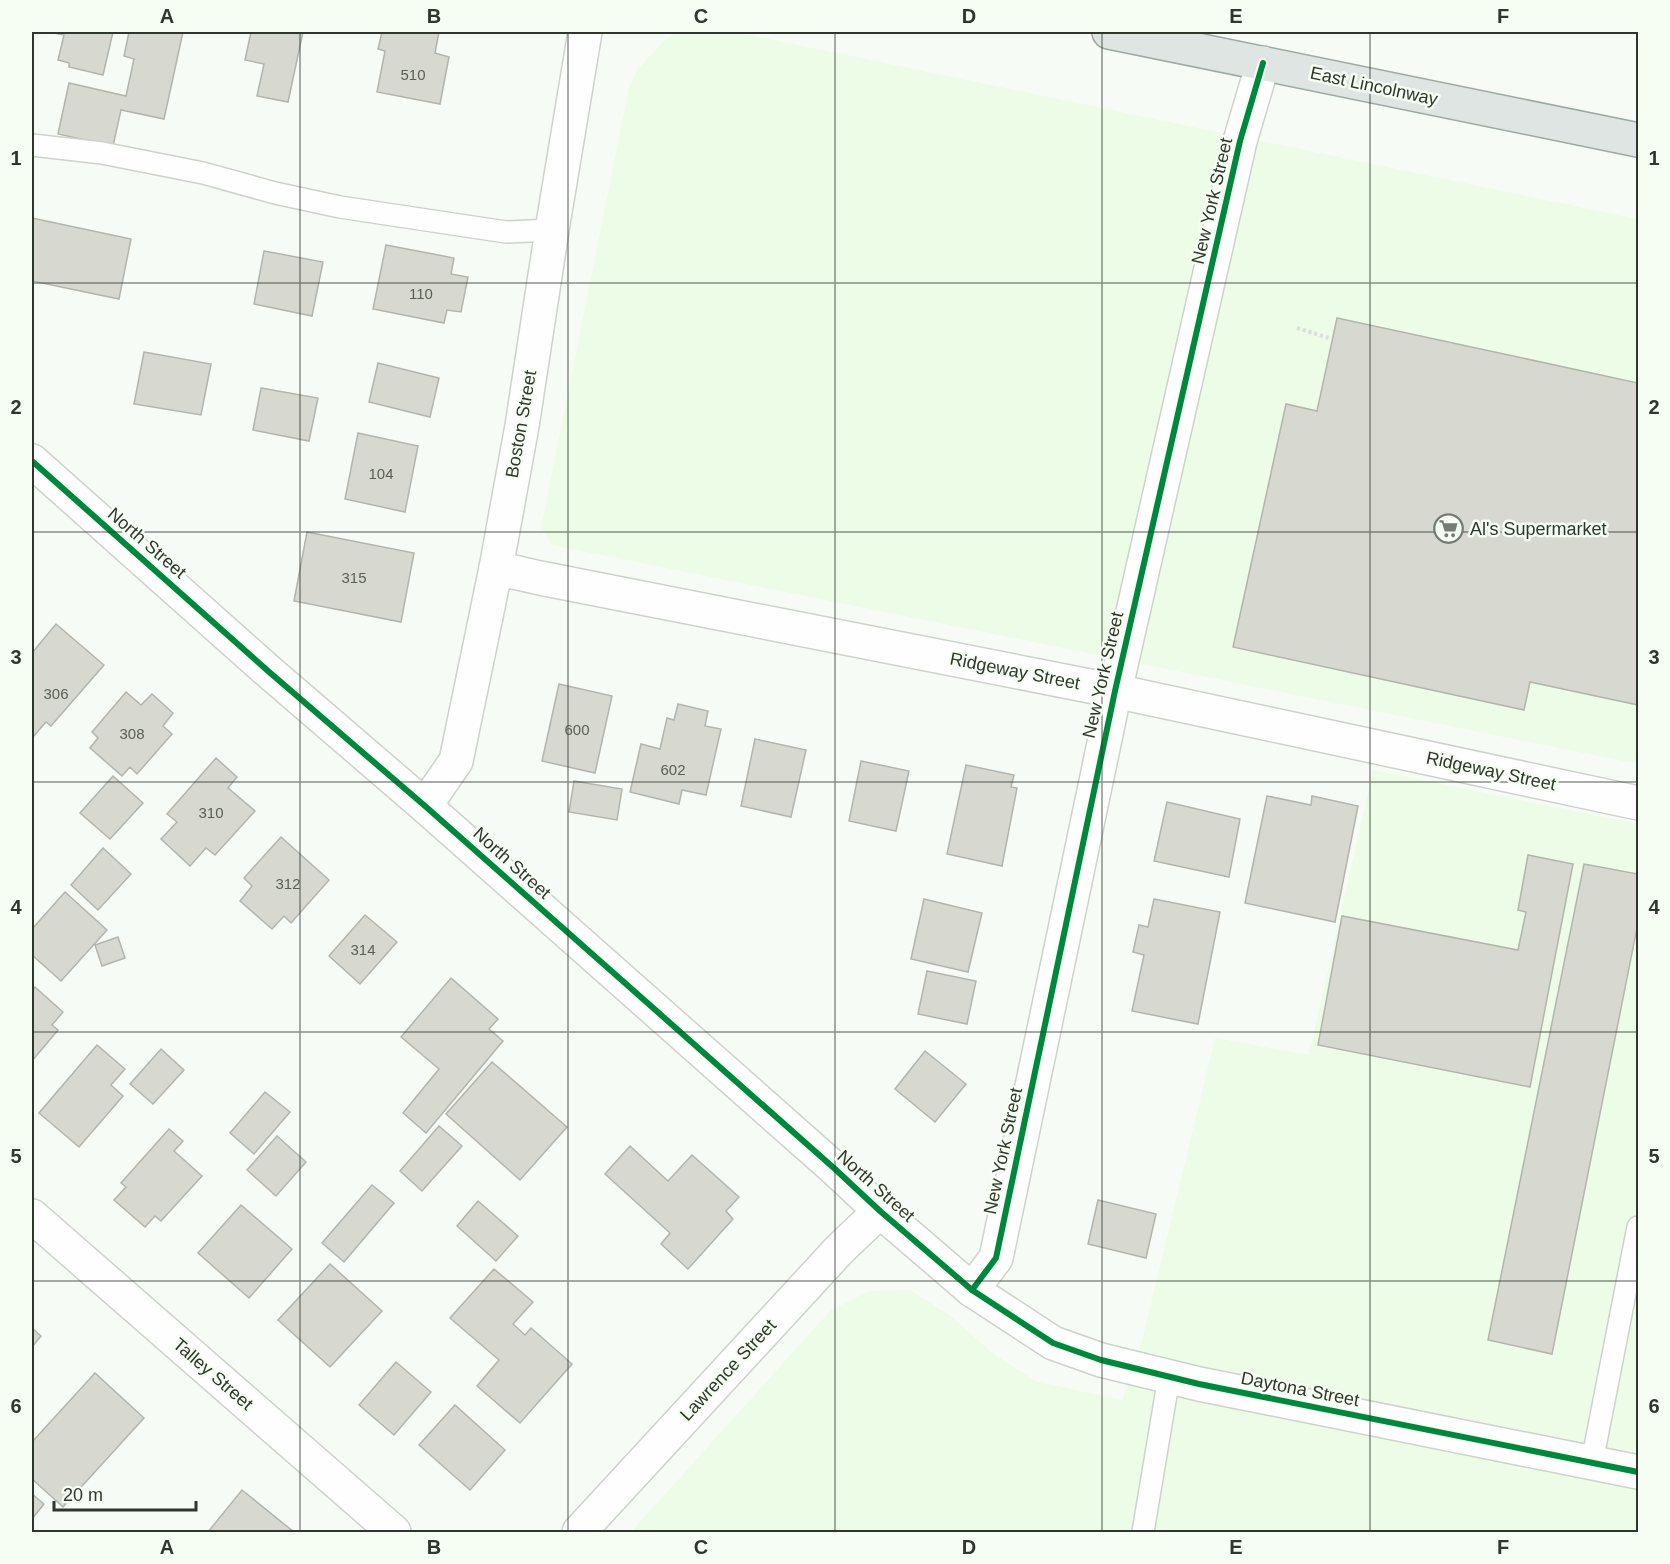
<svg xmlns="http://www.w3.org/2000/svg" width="1670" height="1564" font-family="Helvetica,sans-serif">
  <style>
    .built { fill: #ecfce6 }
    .building { fill: #d7d9d1; stroke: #b3b5ad; stroke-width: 1.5 }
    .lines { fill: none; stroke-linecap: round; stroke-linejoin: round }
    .service-casing { stroke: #cdd2cb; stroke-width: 24 }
    .minor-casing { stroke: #cdd2cb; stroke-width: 36 }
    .primary-casing { stroke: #9caaa2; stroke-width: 36 }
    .path { stroke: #dbdcdb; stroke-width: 4; stroke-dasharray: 3 3; stroke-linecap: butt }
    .service { stroke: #fefefe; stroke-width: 21 }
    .minor { stroke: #fefefe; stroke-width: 33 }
    .primary { stroke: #dee5e2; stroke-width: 33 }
    .cycleway-casing { stroke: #f6fef3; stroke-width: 10 }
    .cycleway { stroke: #00873e; stroke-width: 6 }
    .grid { fill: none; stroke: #2f362c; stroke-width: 1.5; stroke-opacity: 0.55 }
    .labels { text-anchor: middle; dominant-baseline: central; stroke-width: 5; stroke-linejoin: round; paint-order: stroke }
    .number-label { font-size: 15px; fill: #595f55 }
    .street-label { font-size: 18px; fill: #2f362c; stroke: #f6fef3 }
    .poi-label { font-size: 18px; fill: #2f362c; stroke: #f6fef3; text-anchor: start }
    .neatline { fill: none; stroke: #2f362c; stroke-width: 2 }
    .grid-label { font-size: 20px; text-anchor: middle; font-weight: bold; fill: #2f362c }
  </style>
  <rect width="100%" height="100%" fill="#f7fbf6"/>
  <!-- built -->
  <g class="built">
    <path d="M 680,32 L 735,32 L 1638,219 L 1638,764 L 552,545 L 541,528 L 629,88 L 637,70 L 667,38 Z"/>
    <path d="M 1373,770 L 1638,824 L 1638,1532 L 631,1532 L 830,1311 L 869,1291 L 910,1290 L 952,1317 L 991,1352 L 1035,1381 L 1122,1400 L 1142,1341 L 1215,1038 L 1309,1055 Z"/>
  </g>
  <!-- building -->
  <g class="building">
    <path d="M 55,32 L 113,32 L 103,75 L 69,67 L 69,63 L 58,60 L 64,35 L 54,33 Z"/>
    <path d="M 129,32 L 183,32 L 164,119 L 121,110 L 113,146 L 58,134 L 69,83 L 126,96 L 134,59 L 124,56 Z"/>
    <path d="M 251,32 L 303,32 L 288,102 L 257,96 L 264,64 L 245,60 Z"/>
    <path d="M 382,32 L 439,32 L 435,53 L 449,57 L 440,104 L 377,92 L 385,51 L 378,49 Z"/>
    <path d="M 32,218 L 131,239 L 119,299 L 32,281 Z"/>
    <path d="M 386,245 L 454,258 L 451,274 L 468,277 L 461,312 L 447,310 L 444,323 L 373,309 Z"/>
    <path d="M 264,251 L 323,262 L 312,316 L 254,304 Z"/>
    <path d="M 1337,318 L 1638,383 L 1638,705 L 1530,682 L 1524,710 L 1233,647 L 1286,404 L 1317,411 Z"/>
    <path d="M 144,352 L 211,364 L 201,415 L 134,404 Z"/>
    <path d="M 378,363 L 439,378 L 430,417 L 369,402 Z"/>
    <path d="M 261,388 L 318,398 L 309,441 L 253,430 Z"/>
    <path d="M 358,433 L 418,446 L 405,512 L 345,499 Z"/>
    <path d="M 307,532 L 414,553 L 401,622 L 294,601 Z"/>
    <path d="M 56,624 L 104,665 L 51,726 L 46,722 L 32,738 L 32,653 Z"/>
    <path d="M 559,684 L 612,696 L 595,773 L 542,761 Z"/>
    <path d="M 126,692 L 141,705 L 152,694 L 173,713 L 163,726 L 172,734 L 137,774 L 130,767 L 122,776 L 90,748 L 98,738 L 92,732 Z"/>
    <path d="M 678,704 L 708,711 L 705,726 L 721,729 L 706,795 L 682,790 L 679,804 L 630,792 L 641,744 L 660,749 L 667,718 L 674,720 Z"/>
    <path d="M 755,739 L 806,750 L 791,817 L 741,806 Z"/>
    <path d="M 216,758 L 237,777 L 228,788 L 255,811 L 215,855 L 206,848 L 190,866 L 161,839 L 177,822 L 167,814 Z"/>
    <path d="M 861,761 L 909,771 L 896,831 L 849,821 Z"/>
    <path d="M 966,765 L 1014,775 L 1011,787 L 1017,788 L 1002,866 L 947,854 Z"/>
    <path d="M 113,776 L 143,803 L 110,839 L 80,813 Z"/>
    <path d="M 574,781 L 622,789 L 617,820 L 569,812 Z"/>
    <path d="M 1267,796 L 1311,805 L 1312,796 L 1358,806 L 1335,922 L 1245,903 Z"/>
    <path d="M 1167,802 L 1240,819 L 1229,877 L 1154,861 Z"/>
    <path d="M 281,837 L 329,880 L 291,923 L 284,916 L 272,929 L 240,901 L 252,886 L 244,878 Z"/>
    <path d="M 103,848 L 131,874 L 98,910 L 71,885 Z"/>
    <path d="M 1528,855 L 1573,864 L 1530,1087 L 1318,1045 L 1342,916 L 1518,950 L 1526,912 L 1518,910 Z"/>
    <path d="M 1584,864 L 1638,874 L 1638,923 L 1552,1354 L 1488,1340 Z"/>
    <path d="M 65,892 L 107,930 L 61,981 L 32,955 L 32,929 Z"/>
    <path d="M 924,899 L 982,913 L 968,972 L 911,959 Z"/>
    <path d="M 1154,899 L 1220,912 L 1198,1024 L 1132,1011 L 1144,955 L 1133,952 L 1139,925 L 1148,927 Z"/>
    <path d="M 365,915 L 397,942 L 360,984 L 329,956 Z"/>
    <path d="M 118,937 L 125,958 L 102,966 L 95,945 Z"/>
    <path d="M 927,971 L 976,981 L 967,1024 L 918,1014 Z"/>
    <path d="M 451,978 L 498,1019 L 489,1029 L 503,1041 L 426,1133 L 403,1113 L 439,1069 L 401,1037 Z"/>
    <path d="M 35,987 L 63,1012 L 52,1025 L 58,1030 L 32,1061 L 32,992 Z"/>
    <path d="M 97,1045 L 125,1069 L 111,1085 L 123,1096 L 79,1147 L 39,1113 Z"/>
    <path d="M 161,1049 L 184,1070 L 153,1104 L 130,1084 Z"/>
    <path d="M 925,1051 L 966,1084 L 935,1122 L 895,1089 Z"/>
    <path d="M 492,1062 L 567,1127 L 520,1180 L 446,1114 Z"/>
    <path d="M 265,1092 L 290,1112 L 254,1154 L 230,1133 Z"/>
    <path d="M 439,1126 L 462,1146 L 422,1191 L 400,1171 Z"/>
    <path d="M 169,1129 L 183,1141 L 174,1151 L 202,1176 L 161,1221 L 155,1216 L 145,1227 L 114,1200 L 126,1187 L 121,1183 Z"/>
    <path d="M 277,1136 L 306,1162 L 276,1196 L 247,1170 Z"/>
    <path d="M 630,1146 L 668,1181 L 692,1155 L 739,1197 L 726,1211 L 733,1219 L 688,1269 L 661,1244 L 670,1233 L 605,1174 Z"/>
    <path d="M 372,1185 L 394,1203 L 344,1262 L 322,1243 Z"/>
    <path d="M 1098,1200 L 1156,1214 L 1146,1258 L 1088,1244 Z"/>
    <path d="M 478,1201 L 518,1236 L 496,1261 L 457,1226 Z"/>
    <path d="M 241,1205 L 292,1249 L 249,1298 L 198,1253 Z"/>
    <path d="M 330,1264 L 382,1311 L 330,1367 L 278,1320 Z"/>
    <path d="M 494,1269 L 533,1302 L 513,1324 L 525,1335 L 531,1328 L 572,1364 L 520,1423 L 477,1386 L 499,1360 L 450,1318 Z"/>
    <path d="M 32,1328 L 41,1336 L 32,1347 Z"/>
    <path d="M 396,1362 L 431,1392 L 394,1435 L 359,1405 Z"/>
    <path d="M 95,1373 L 144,1418 L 63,1507 L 32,1479 L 32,1442 Z"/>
    <path d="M 455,1405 L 505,1450 L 470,1490 L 419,1445 Z"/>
    <path d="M 242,1490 L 294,1532 L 208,1532 Z"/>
    <path d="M 32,1494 L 44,1504 L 32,1519 Z"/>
  </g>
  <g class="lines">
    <defs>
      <g id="service">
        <path d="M 32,145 L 102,153 L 203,173 L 275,193 L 340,207 L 506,232 L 552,230"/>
        <path d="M 1592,1462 L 1638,1227"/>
        <path d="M 1143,1532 L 1169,1377"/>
      </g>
      <g id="minor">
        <path d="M 32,461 L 268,671 L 425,806 L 835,1169 L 880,1211 L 972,1290 L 1053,1343 L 1101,1360 L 1199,1384 L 1638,1472"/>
        <path d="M 496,568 L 540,578 L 1115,691 L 1638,803"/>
        <path d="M 425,806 L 456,761 L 496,568 L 522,426 L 552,230 L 585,32"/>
        <path d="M 32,1216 L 394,1532"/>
        <path d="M 972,1290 L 996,1258 L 1115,691 L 1240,141 L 1263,63"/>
        <path d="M 579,1532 L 840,1249 L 880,1211"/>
      </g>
      <path id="primary" d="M 1109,32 L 1638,140"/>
    </defs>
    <!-- service casing -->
    <use href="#service" class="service-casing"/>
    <!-- minor casing -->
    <use href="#minor" class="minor-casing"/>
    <!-- primary casing -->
    <use href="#primary" class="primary-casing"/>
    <!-- path -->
    <path class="path" d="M 1297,328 L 1332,339"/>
    <!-- service -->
    <use href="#service" class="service"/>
    <!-- minor -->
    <use href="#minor" class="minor"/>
    <!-- primary -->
    <use href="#primary" class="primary"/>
    <defs>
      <g id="cycleway">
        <path d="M 32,461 L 268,671 L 425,806 L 835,1169 L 880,1211 L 972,1290 L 1053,1343 L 1101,1360 L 1199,1384 L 1638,1472"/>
        <path d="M 972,1290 L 996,1258 L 1115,691 L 1240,141 L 1263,63"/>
      </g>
    </defs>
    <!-- cycleway casing -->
    <use href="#cycleway" class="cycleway-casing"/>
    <!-- cycleway -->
    <use href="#cycleway" class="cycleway"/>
  </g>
  <!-- grid -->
  <path class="grid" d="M 300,32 L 300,1532M 568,32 L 568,1532M 835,32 L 835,1532M 1102,32 L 1102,1532M 1370,32 L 1370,1532M 32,283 L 1638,283M 32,532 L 1638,532M 32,782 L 1638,782M 32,1032 L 1638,1032M 32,1281 L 1638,1281"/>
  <!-- icons -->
  <defs>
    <symbol id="supermarket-ring" viewBox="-11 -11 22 22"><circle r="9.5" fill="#f6fef3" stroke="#757b73" stroke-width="1.5"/><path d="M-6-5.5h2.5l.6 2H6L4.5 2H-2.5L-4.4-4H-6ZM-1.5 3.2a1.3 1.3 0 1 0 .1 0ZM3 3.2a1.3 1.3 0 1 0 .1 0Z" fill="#757b73"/></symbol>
  </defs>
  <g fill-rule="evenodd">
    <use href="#supermarket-ring" x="1432" y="512" width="33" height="33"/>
  </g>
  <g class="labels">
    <!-- number labels -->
    <g class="number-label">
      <text x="413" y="74">510</text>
      <text x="421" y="293">110</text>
      <text x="381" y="473">104</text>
      <text x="354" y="577">315</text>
      <text x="56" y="693">306</text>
      <text x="577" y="729">600</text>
      <text x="132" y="733">308</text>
      <text x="673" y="769">602</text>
      <text x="211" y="812">310</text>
      <text x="288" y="883">312</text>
      <text x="363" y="949">314</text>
    </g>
    <!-- street labels -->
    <g class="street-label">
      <text transform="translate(1374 86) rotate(12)">East Lincolnway</text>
      <text transform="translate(1212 201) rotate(-77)">New York Street</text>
      <text transform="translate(521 424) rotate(-80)">Boston Street</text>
      <text transform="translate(147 543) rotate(41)">North Street</text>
      <text transform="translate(1015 671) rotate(11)">Ridgeway Street</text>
      <text transform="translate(1103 675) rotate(-77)">New York Street</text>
      <text transform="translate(1491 771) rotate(12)">Ridgeway Street</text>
      <text transform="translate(512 863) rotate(42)">North Street</text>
      <text transform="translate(1003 1151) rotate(-78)">New York Street</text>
      <text transform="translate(876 1186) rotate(42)">North Street</text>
      <text transform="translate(728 1370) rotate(-47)">Lawrence Street</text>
      <text transform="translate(213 1374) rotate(41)">Talley Street</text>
      <text transform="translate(1300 1389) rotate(11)">Daytona Street</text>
    </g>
    <!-- poi labels -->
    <g class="poi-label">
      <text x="1470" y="529">Al's Supermarket</text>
    </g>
  </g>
  <!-- border -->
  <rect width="1670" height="1564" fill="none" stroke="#f6fef3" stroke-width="66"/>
  <!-- scale -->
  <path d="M54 1501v9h142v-9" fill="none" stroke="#2f362c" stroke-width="3"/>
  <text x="63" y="1501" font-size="18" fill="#2f362c" stroke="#f6fef3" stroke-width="4.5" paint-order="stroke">20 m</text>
  <rect x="33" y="33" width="1604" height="1498" class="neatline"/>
  <g class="grid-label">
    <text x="167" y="23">A</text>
    <text x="434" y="23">B</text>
    <text x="701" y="23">C</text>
    <text x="969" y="23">D</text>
    <text x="1236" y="23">E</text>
    <text x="1503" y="23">F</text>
    <text x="16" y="165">1</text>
    <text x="1654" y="165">1</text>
    <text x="16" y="414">2</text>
    <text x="1654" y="414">2</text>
    <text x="16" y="664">3</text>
    <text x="1654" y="664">3</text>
    <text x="16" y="914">4</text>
    <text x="1654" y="914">4</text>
    <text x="16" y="1163">5</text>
    <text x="1654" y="1163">5</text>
    <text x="16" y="1413">6</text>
    <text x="1654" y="1413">6</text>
    <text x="167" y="1554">A</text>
    <text x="434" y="1554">B</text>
    <text x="701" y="1554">C</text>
    <text x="969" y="1554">D</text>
    <text x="1236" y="1554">E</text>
    <text x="1503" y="1554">F</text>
  </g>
</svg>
